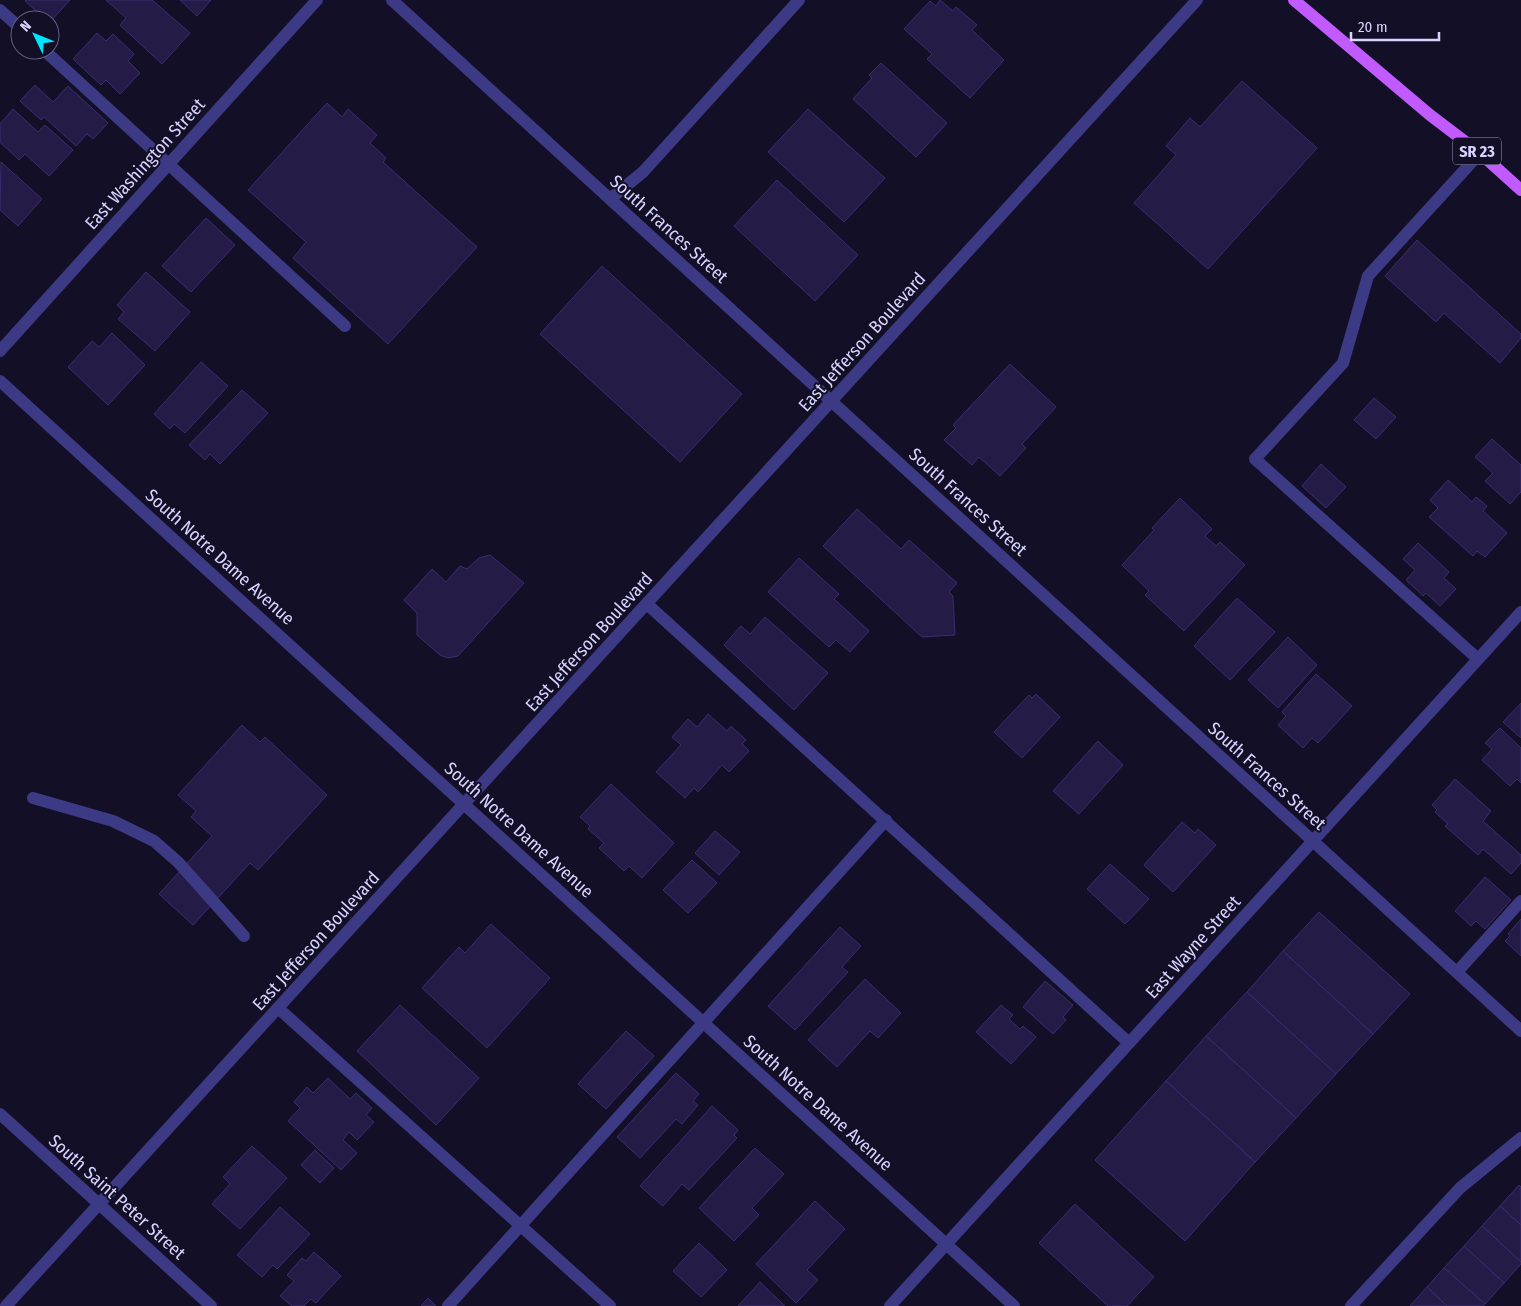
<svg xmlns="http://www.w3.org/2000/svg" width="1521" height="1306" font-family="'Fira Sans Condensed',sans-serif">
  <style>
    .building { fill: #241b47; stroke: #3b2d73 }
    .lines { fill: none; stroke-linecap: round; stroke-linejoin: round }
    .service { stroke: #3d3a85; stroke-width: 12 }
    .minor { stroke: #3d3a85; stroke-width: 12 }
    .tertiary { stroke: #3d3a85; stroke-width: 12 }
    .primary { stroke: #c25bff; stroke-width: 12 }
    .labels { text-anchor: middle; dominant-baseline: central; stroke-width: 4; stroke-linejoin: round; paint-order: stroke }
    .shield { fill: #130f26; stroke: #9e99be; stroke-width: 1 }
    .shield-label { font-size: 16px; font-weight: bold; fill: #d9d4ff }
    .street-label { font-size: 18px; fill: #d9d4ff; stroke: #130f26 }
  </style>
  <rect width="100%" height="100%" fill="#130f26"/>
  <!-- building -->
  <g class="building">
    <path d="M 26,0 L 70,0 L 50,22 L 50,20 L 46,20 L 25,1 Z"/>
    <path d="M 106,0 L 152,0 L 190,33 L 162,64 L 120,25 L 126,18 Z"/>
    <path d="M 180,0 L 211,0 L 197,16 Z"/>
    <path d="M 940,0 L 953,11 L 956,7 L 977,25 L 972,30 L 1004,60 L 970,98 L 927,59 L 932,54 L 904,29 L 930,1 L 936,6 Z"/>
    <path d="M 97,33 L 106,41 L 113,34 L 134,54 L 128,61 L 140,73 L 120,94 L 106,80 L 101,85 L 73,59 Z"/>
    <path d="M 881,63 L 947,123 L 916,157 L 853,99 L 872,78 L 869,75 Z"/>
    <path d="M 1242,81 L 1317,148 L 1208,269 L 1134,203 L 1176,155 L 1166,146 L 1190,118 L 1200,127 Z"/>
    <path d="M 35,85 L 53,102 L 68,86 L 108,123 L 93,139 L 87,134 L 76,146 L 44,117 L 41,120 L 20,101 Z"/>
    <path d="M 327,103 L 342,117 L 348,109 L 377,135 L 370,143 L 386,158 L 383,162 L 477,247 L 388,344 L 293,258 L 306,242 L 248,190 Z"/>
    <path d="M 13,109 L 38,132 L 45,125 L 73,150 L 49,176 L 25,154 L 19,160 L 0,142 L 0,124 Z"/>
    <path d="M 808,109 L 885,178 L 844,222 L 768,152 Z"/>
    <path d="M 1,162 L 42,199 L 18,226 L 0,210 Z"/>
    <path d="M 777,180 L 858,255 L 815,301 L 734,226 Z"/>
    <path d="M 206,218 L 235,245 L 191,292 L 162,266 Z"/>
    <path d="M 1417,240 L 1521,334 L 1521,338 L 1500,363 L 1444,313 L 1436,322 L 1385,276 Z"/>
    <path d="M 602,266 L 742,394 L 680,462 L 540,334 Z"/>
    <path d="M 146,272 L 190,312 L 155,351 L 118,319 L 124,312 L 117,305 Z"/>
    <path d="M 112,333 L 145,365 L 108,405 L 68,367 L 92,341 L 99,347 Z"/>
    <path d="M 201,362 L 228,386 L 185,433 L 174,424 L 170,429 L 154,414 Z"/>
    <path d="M 1010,364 L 1056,407 L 1022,444 L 1026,448 L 1000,476 L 979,457 L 972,465 L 944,440 L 956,428 L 953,425 Z"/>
    <path d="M 242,390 L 268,413 L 220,464 L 210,454 L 205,460 L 189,445 Z"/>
    <path d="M 1374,398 L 1396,417 L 1376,439 L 1354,420 Z"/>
    <path d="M 1492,439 L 1521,465 L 1521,492 L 1510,504 L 1485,481 L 1493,473 L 1475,457 Z"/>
    <path d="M 1321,464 L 1346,487 L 1326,508 L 1302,486 Z"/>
    <path d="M 1448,480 L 1472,502 L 1476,497 L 1487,506 L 1483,511 L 1507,533 L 1485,557 L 1477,551 L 1473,556 L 1429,517 L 1438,508 L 1430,500 Z"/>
    <path d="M 1180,498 L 1212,529 L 1205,536 L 1216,546 L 1220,542 L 1245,565 L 1184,631 L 1145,595 L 1149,591 L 1122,565 L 1154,530 L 1152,528 Z"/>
    <path d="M 857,509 L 901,549 L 909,540 L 957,583 L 949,592 L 953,596 L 955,635 L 922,637 L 823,546 Z"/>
    <path d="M 1418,543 L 1449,572 L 1444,578 L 1456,589 L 1440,606 L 1426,593 L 1423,596 L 1406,580 L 1415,570 L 1403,559 Z"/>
    <path d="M 490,555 L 524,583 L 458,656 L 448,658 L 440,655 L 417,635 L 417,613 L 404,600 L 432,569 L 446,582 L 460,566 L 467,569 L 479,558 Z"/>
    <path d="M 799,558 L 839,594 L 834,599 L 869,631 L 850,652 L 836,640 L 829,647 L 768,592 Z"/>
    <path d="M 1237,598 L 1275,632 L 1230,680 L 1194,646 Z"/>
    <path d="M 765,617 L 828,673 L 794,710 L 724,645 L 741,626 L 750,634 Z"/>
    <path d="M 1288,637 L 1317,665 L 1278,708 L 1248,680 Z"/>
    <path d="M 1316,674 L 1352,706 L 1318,743 L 1312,738 L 1303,748 L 1278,725 L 1286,716 L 1282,712 Z"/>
    <path d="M 1036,694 L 1060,717 L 1022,758 L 994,732 L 1029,695 L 1032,698 Z"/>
    <path d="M 1521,703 L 1521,738 L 1503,722 Z"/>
    <path d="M 708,714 L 727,731 L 731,726 L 746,740 L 742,744 L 749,751 L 729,772 L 722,765 L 698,792 L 694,788 L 685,798 L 656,772 L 681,745 L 672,737 L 688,719 L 697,727 Z"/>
    <path d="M 242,725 L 260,742 L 265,737 L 327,795 L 258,870 L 250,863 L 193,925 L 159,894 L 212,836 L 191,817 L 196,811 L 178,795 Z"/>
    <path d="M 1500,728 L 1521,748 L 1521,783 L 1517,779 L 1510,786 L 1482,760 L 1492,749 L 1485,743 Z"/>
    <path d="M 1098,741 L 1123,765 L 1079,814 L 1053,791 Z"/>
    <path d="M 1455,779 L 1491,811 L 1483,821 L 1521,855 L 1521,863 L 1511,874 L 1483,849 L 1478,855 L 1445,826 L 1448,824 L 1435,812 L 1437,810 L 1432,805 Z"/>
    <path d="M 611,784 L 674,843 L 642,878 L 629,866 L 624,871 L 599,848 L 604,843 L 588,829 L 590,826 L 580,817 Z"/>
    <path d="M 1182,822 L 1195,833 L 1198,829 L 1216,845 L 1173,892 L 1144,865 Z"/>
    <path d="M 715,831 L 740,852 L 719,875 L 695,853 Z"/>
    <path d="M 692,860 L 717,883 L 688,913 L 663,890 Z"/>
    <path d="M 1110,864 L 1149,899 L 1125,924 L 1087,889 Z"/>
    <path d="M 1485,877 L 1511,900 L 1485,929 L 1476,921 L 1471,926 L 1455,911 Z"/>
    <path d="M 1319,912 L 1410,994 L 1373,1034 L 1283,951 Z"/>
    <path d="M 1521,919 L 1521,956 L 1505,941 L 1510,936 L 1508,934 Z"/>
    <path d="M 491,924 L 550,978 L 487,1048 L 422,988 L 459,947 L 465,953 Z"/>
    <path d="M 840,927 L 861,946 L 842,967 L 848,972 L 795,1030 L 768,1006 Z"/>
    <path d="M 1283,951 L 1373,1034 L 1336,1074 L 1247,992 Z"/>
    <path d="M 865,979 L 901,1013 L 878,1038 L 870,1031 L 837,1067 L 808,1040 Z"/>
    <path d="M 1045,981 L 1073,1005 L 1063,1017 L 1066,1020 L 1053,1034 L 1023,1007 Z"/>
    <path d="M 1247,992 L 1336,1074 L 1296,1118 L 1206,1036 Z"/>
    <path d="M 400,1005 L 479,1078 L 436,1125 L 357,1051 Z"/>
    <path d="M 1001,1005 L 1013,1015 L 1009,1019 L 1020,1029 L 1023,1026 L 1036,1037 L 1011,1064 L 976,1032 Z"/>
    <path d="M 626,1031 L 654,1056 L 606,1109 L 578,1084 Z"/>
    <path d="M 1206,1036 L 1296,1118 L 1255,1162 L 1166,1081 Z"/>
    <path d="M 676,1073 L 699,1094 L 693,1101 L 698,1105 L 682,1124 L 676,1119 L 640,1158 L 617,1137 Z"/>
    <path d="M 328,1078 L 350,1099 L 356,1093 L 372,1108 L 366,1115 L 374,1122 L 357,1140 L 349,1132 L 343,1140 L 357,1153 L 341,1170 L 288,1121 L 300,1108 L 294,1102 L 307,1087 L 313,1093 Z"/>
    <path d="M 1166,1081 L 1255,1162 L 1185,1241 L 1095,1160 Z"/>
    <path d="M 712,1106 L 738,1130 L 734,1135 L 737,1138 L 689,1190 L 682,1184 L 663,1206 L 640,1186 Z"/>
    <path d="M 252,1146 L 287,1178 L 240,1229 L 212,1204 L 230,1184 L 223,1177 Z"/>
    <path d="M 755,1148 L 784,1174 L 752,1208 L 759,1215 L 734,1241 L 699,1208 Z"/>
    <path d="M 315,1150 L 334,1168 L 320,1183 L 301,1165 Z"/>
    <path d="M 1519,1185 L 1521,1187 L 1521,1225 L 1500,1206 Z"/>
    <path d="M 815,1201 L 845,1229 L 807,1270 L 818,1280 L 796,1303 L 756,1264 Z"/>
    <path d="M 1075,1204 L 1154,1277 L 1127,1306 L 1108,1306 L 1039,1243 Z"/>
    <path d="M 1500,1206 L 1521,1225 L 1521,1262 L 1482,1226 Z"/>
    <path d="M 280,1207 L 310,1234 L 277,1269 L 273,1265 L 262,1277 L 237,1255 Z"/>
    <path d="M 1482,1226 L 1521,1262 L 1521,1264 L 1504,1283 L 1464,1246 Z"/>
    <path d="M 699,1243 L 727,1270 L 701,1297 L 673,1271 Z"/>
    <path d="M 1464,1246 L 1504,1283 L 1485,1304 L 1444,1268 Z"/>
    <path d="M 314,1252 L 341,1276 L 316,1303 L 311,1299 L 304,1306 L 292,1306 L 280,1296 L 294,1281 L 287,1275 L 302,1258 L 306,1261 Z"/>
    <path d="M 1444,1268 L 1485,1304 L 1483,1306 L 1447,1306 L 1427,1287 Z"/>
    <path d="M 760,1282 L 785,1306 L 738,1306 Z"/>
    <path d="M 1427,1287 L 1447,1306 L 1410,1306 Z"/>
    <path d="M 428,1298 L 436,1306 L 421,1306 Z"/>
  </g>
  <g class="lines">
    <!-- service -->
    <g class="service">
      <path d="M 0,10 L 20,28"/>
      <path d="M 44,50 L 345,326"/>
      <path d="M 610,199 L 643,172 L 799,0"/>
      <path d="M 647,604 L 1129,1043"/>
      <path d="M 1478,659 L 1255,459 L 1343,363 L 1368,276 L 1480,153"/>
      <path d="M 33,798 L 113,821 L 154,841 L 178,862 L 244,936"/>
      <path d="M 1457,972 L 1521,901"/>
      <path d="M 278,1008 L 610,1306"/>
      <path d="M 448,1306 L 886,820"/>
      <path d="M 1351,1306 L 1460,1188 L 1521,1138"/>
    </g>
    <!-- minor -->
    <g class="minor">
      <path d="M 392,0 L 1521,1031"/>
      <path d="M 0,351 L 317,0"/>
      <path d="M 0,381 L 1014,1306"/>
      <path d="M 0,1114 L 211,1306"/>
      <path d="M 890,1306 L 1521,612"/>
    </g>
    <!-- tertiary -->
    <path class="tertiary" d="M 6,1306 L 1197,0"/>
    <!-- primary -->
    <path class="primary" d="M 1294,0 L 1430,115 L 1480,153 L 1521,190"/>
  </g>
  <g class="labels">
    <!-- shield labels -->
    <rect class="shield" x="1453" y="137.5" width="48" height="27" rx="4"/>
    <g class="shield-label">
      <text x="1477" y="151">SR 23</text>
    </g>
    <!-- street labels -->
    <g class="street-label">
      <text transform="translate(145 164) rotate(-48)">East Washington Street</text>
      <text transform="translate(669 229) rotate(42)">South Frances Street</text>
      <text transform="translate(862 342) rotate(-48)">East Jefferson Boulevard</text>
      <text transform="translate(968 502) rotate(42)">South Frances Street</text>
      <text transform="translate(220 557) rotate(42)">South Notre Dame Avenue</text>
      <text transform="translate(589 642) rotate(-48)">East Jefferson Boulevard</text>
      <text transform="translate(1267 776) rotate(42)">South Frances Street</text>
      <text transform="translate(519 830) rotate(42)">South Notre Dame Avenue</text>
      <text transform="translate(316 941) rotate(-48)">East Jefferson Boulevard</text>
      <text transform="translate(1193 947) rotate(-48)">East Wayne Street</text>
      <text transform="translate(818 1103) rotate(42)">South Notre Dame Avenue</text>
      <text transform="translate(117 1197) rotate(42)">South Saint Peter Street</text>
    </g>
  </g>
  <!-- north arrow -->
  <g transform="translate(35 35) rotate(313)"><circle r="24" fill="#130f26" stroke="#625e7d"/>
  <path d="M0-4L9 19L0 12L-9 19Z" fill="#00e5ff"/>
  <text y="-8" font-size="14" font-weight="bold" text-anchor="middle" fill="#d9d4ff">N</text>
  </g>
  <!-- scale -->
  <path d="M1351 32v8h88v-8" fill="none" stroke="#d9d4ff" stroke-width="2.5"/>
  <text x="1358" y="32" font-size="15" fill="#d9d4ff" stroke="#130f26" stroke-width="4" paint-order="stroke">20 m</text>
</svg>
